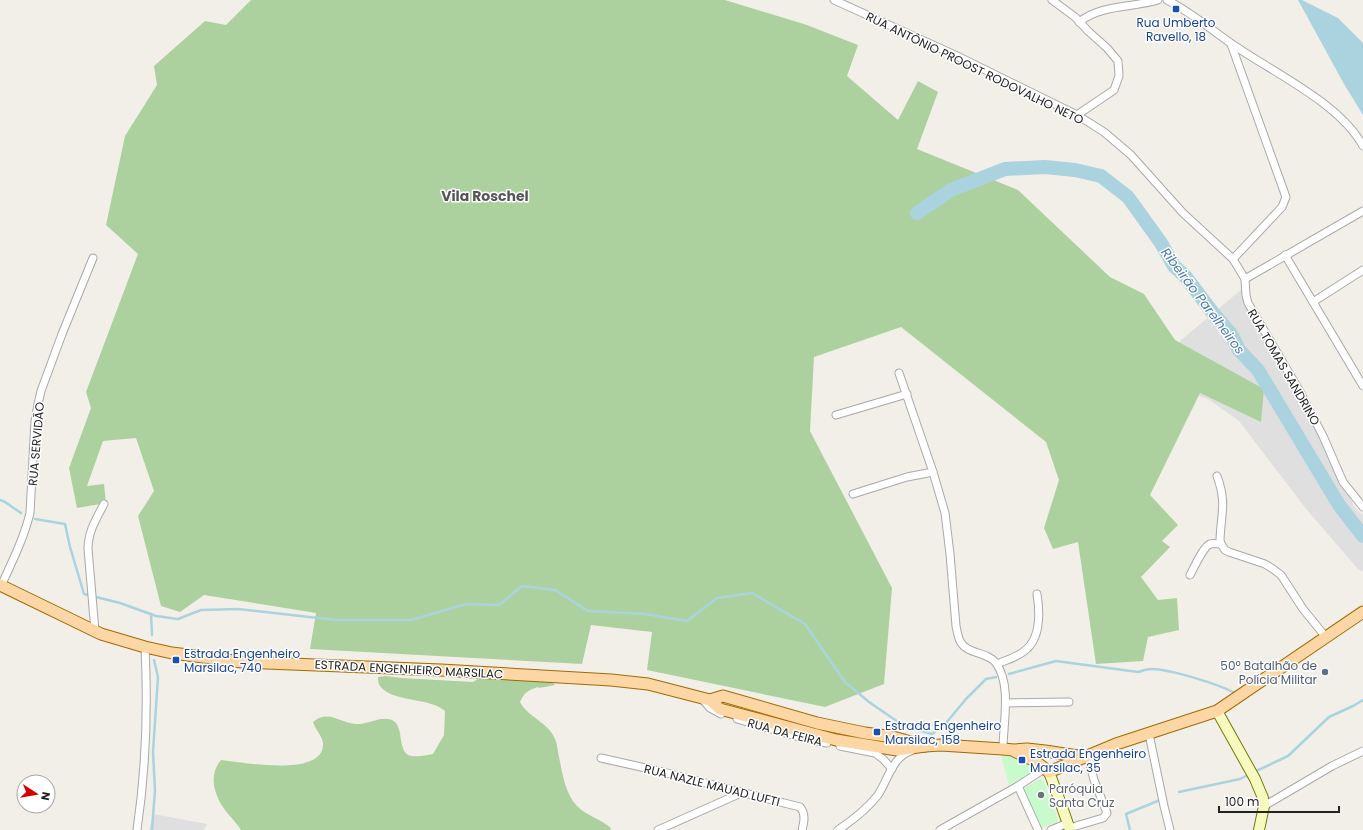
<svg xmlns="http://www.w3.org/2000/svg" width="1363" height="830" font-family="Poppins,sans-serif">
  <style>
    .residential { fill: #e0dfdf }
    .forest { fill: #add19e }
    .park { fill: #c8facc }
    .water { fill: #aad3df }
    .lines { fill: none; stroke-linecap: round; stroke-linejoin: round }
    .stream { stroke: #aad3df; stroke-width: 2.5 }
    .river { stroke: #aad3df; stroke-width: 14 }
    .street-casing { stroke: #a9a9a9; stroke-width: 9 }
    .secondary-casing { stroke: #707d05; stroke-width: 12 }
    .primary-casing { stroke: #a06b00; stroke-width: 13 }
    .street { stroke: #fff; stroke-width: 7 }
    .secondary { stroke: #f7fabf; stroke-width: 10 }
    .primary { stroke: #fcd6a4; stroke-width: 11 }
    .transit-dot { fill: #1a4fb4; stroke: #fff; stroke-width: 1.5 }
    .service-dot { fill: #5c6f8a; stroke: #fff; stroke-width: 1.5 }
    .worship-dot { fill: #6b7280; stroke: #fff; stroke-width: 1.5 }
    .labels { text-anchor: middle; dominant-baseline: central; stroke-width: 3; stroke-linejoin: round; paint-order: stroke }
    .transit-label { font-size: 12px; fill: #164399; stroke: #fff; text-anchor: start }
    .street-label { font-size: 12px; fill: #222; stroke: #fff }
    .service-label { font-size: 12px; fill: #4e5e75; stroke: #fff; text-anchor: end }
    .worship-label { font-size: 12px; fill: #5b616d; stroke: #fff; text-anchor: start }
    .water-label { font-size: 13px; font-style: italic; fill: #4a7aab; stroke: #fff }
    .quarter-label { font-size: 14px; font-weight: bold; fill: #555; stroke: #fff }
  </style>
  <rect width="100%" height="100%" fill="#f2efe9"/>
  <!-- residential -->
  <g class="residential">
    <path d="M 1242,289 L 1245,306 L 1305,407 L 1355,508 L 1363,515 L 1363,572 L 1358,569 L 1307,510 L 1239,421 L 1208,399 L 1177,389 L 1180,341 Z"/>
    <path d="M 153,814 L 207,824 L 204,830 L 149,830 Z"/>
  </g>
  <!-- forest -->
  <g class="forest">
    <path d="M 251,0 L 725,0 L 807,25 L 858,45 L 847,76 L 898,120 L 918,81 L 938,92 L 917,149 L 1018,190 L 1110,277 L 1144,294 L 1175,340 L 1264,389 L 1261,422 L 1200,393 L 1150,495 L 1178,525 L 1162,541 L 1170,547 L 1141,577 L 1158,600 L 1177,598 L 1179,630 L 1148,637 L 1143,661 L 1096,664 L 1078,542 L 1053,549 L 1044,528 L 1059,480 L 1046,442 L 901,327 L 814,357 L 810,431 L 892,588 L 884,684 L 825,707 L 647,670 L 652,632 L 591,625 L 582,664 L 310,649 L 316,613 L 204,595 L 180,612 L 161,606 L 138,516 L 154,491 L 136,438 L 103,441 L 87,486 L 104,484 L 106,503 L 77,508 L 69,468 L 91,408 L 86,392 L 138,254 L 106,225 L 125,136 L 157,85 L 154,66 L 205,21 L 226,25 Z"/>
    <path d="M 517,674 L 549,679 L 555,685 L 539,688 L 538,687 C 528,690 524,693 520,702 C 528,717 547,722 554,737 C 557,742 557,747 558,752 C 562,770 564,792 577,806 C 587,816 601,819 611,828 L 610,830 L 241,830 C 237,823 230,817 225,810 C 214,795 208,775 221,760 C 241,762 324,778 323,744 C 323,737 315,729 313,722 C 328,709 340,723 356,724 C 368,725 385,713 395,722 C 398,724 399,730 400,733 C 403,760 409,758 433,754 L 444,735 L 445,711 C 441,708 436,705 431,704 C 417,699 389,699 380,686 C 378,683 378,680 378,677 L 386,676 L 401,678 L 473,682 C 485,673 497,677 510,680 Z"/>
  </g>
  <!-- park -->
  <g class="park">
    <path d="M 1000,751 L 1018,757 L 1037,769 L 1037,771 L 1009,785 Z"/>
    <path d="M 1041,779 L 1044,782 L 1058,819 L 1057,822 L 1042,828 L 1023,790 L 1024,788 Z"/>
  </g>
  <!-- water -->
  <path class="water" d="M 1298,0 L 1302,0 L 1338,18 L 1363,43 L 1363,115 L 1344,84 Z"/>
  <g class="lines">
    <!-- stream -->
    <g class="stream">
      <path d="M 0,500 L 5,502 L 21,513"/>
      <path d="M 35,519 L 65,524 L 70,547 L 84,594 L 120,603 L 156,616 L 178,619 L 201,610 L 238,609 L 336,620 L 411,620 L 466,604 L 499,605 L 522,586 L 555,590 L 588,611 L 645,614 L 687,621 L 717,598 L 752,593 L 805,624 L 845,682 L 869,702 L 904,726 L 932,734 L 946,723 L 966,699 L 986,679 L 996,677"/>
      <path d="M 151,614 L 152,635"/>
      <path d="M 1009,674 L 1056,661 L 1138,672 C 1142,671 1147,669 1151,669 C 1170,669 1218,684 1235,693"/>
      <path d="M 1254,772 L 1288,756 L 1329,717 L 1353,706 L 1363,700"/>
      <path d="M 1179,792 L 1240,779 L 1250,774"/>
      <path d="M 152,830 L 155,790 L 153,752 L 158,677 L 154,660"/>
      <path d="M 1130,830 L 1126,814 L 1160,800"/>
    </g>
    <!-- river -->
    <path class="river" d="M 917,213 L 951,190 L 1005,169 L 1045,167 L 1075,170 L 1101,176 L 1128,197 L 1161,243 L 1174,266 L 1185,276 L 1213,313 L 1231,334 L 1239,350 L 1258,370 L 1339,505 L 1363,536"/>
    <defs>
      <g id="street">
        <path d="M 834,0 L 955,55 L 1077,115 L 1104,132 L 1131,155 L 1183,213 L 1233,259 L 1245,279 L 1246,295 L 1248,303 L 1299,390 L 1323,436 L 1343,482 L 1363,507"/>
        <path d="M 1052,0 L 1075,17 L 1088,31 L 1107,48 L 1118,61 L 1119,76 L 1114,90 L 1077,115"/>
        <path d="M 1167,0 C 1191,12 1210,29 1232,44 C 1272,72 1340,103 1363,146"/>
        <path d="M 1079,22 C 1102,4 1132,8 1158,0"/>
        <path d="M 1231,44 L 1286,197 L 1282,207 L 1233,259"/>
        <path d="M 1285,255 L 1363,386"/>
        <path d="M 1245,279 L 1363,211"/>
        <path d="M 1313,302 L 1363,270"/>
        <path d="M 899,373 L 933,472 L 945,513 L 950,554 L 956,626 C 957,631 958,637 960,641 C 967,655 987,651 996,663 C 1012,685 1003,724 1003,749"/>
        <path d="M 836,415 L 907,394"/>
        <path d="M 1217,476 C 1227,503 1221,513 1220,540 L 1221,544"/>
        <path d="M 853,494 L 907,477 L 933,472"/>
        <path d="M 1190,575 C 1194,568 1203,547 1210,544 C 1214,543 1217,544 1221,544 L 1225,550 L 1229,552 L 1265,564 L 1273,569 L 1281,575 L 1303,609 L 1325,636"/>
        <path d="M 1,586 C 12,562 24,538 30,513 L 35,421 L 38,404 L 41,391 L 62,334 L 93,258"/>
        <path d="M 95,631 L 88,549 C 88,532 96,519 104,504"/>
        <path d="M 997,664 C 1006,660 1015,658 1023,652 C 1041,640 1040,613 1037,594"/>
        <path d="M 703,700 L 710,708 L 721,714"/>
        <path d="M 1006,703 L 1069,702"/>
        <path d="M 737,719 L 799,737 L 827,743"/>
        <path d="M 1149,734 L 1164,806 L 1170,830"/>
        <path d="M 840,746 L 875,753 L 883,759 L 892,769"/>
        <path d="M 601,758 L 659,771 L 800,807 C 806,814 804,822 802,830"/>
        <path d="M 1018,786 L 1038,830"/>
        <path d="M 1264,806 L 1332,766 L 1363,751"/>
        <path d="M 1069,828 L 1103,818 L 1107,813 L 1094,780 L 1088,756"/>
        <path d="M 137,830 C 146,769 148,708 145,647"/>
        <path d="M 658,830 L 741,793"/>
        <path d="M 838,830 C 853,820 867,809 878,795 C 888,780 892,757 911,751"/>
        <path d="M 940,830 L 1018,786 L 1044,769"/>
        <path d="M 1051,830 L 1068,823"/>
      </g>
      <g id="secondary">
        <path d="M 1217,711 L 1255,779 L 1263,798 L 1264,806 L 1259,830"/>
        <path d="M 1049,772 L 1061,804 L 1070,830"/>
      </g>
      <g id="primary">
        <path d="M 0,585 L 101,634 L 145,647 L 172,653 L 242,662 L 441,670 L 611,680 L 648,684 L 710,700 L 723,696 L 817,723 L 865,733 L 893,737 L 925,746"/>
        <path d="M 710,700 L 720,709 L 836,740 L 897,750 L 925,746 L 941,745 L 1003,749 L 1014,750 L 1027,749 L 1045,751 L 1085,757"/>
        <path d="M 1014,751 L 1035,761 L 1049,772"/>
        <path d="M 1049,772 L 1116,744 L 1217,711 L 1363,612"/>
      </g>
    </defs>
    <!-- street casing -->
    <use href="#street" class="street-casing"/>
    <!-- secondary casing -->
    <use href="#secondary" class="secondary-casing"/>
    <!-- primary casing -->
    <use href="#primary" class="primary-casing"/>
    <!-- street -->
    <use href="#street" class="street"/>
    <!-- secondary -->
    <use href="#secondary" class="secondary"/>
    <!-- primary -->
    <use href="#primary" class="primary"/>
  </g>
  <!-- markers -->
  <g class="transit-dot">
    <rect x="1172" y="5" width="8" height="8" rx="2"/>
    <rect x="172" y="656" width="8" height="8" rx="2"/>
    <rect x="873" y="728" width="8" height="8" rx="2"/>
    <rect x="1018" y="756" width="8" height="8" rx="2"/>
  </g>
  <circle class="service-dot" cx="1325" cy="672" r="4"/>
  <circle class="worship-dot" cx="1041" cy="795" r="4"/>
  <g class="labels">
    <!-- transit labels -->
    <g class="transit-label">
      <text x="1176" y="22" text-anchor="middle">Rua Umberto<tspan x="1176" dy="14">Ravello, 18</tspan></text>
      <text x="184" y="653">Estrada Engenheiro<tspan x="184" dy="14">Marsilac, 740</tspan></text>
      <text x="885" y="725">Estrada Engenheiro<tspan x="885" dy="14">Marsilac, 158</tspan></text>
      <text x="1030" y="753">Estrada Engenheiro<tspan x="1030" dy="14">Marsilac, 35</tspan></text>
    </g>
    <!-- street labels -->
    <g class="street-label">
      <text transform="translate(975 68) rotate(26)">RUA ANTÔNIO PROOST RODOVALHO NETO</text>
      <text transform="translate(1284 367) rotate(60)">RUA TOMAS SANDRINO</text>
      <text transform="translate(36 444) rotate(-85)">RUA SERVIDÃO</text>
      <text transform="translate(409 669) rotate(3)">ESTRADA ENGENHEIRO MARSILAC</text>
      <text transform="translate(785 732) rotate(15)">RUA DA FEIRA</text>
      <text transform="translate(712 785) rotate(14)">RUA NAZLE MAUAD LUFTI</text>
    </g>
    <!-- service labels -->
    <g class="service-label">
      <text x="1317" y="665">50º Batalhão de<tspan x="1317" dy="14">Polícia Militar</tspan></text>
    </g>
    <!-- worship labels -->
    <g class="worship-label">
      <text x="1049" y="788">Paróquia<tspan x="1049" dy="14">Santa Cruz</tspan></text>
    </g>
    <!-- water labels -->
    <g class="water-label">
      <text transform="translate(1203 301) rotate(53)">Ribeirão Parelheiros</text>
    </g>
    <!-- quarter labels -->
    <g class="quarter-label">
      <text x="485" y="196">Vila Roschel</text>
    </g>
  </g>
  <!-- north arrow -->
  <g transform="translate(36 794) rotate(102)"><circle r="19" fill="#ffffff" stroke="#a7a7a7"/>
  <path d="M0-3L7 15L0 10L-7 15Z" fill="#d40000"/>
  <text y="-6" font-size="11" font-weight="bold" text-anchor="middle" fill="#222222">N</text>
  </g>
  <!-- scale -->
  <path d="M1219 806v6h120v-6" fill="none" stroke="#222222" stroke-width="2"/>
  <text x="1225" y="806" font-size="12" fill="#222222" stroke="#ffffff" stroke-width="3" paint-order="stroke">100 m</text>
</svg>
